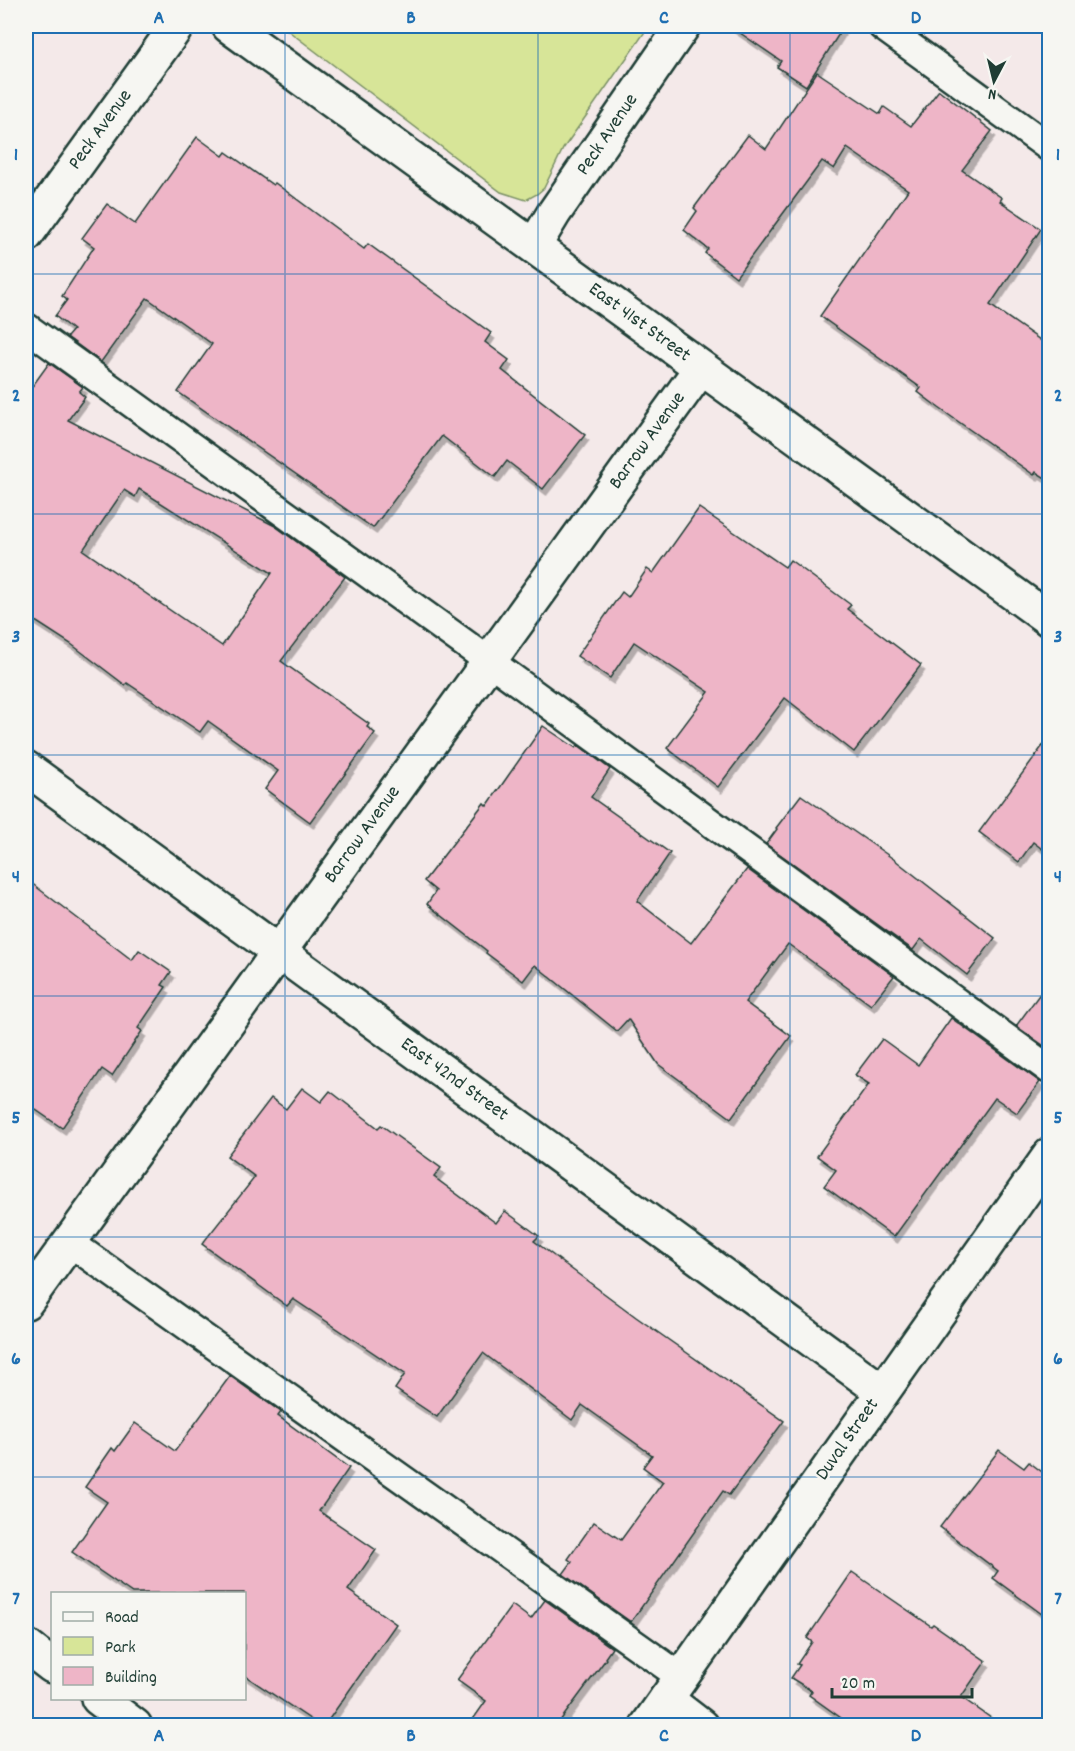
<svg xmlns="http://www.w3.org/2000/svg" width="1075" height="1751" font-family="Dekko,sans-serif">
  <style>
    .green { fill: #d7e598; stroke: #7b9166; stroke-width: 1.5 }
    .building { fill: #eeb5c7; stroke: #1f3d34; stroke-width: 1.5; fill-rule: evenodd; filter: url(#shadow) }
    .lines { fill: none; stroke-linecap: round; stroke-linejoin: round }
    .service-casing { stroke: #1f3d34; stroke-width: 32 }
    .minor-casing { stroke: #1f3d34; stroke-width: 38 }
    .tertiary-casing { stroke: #1f3d34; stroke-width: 38 }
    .service { stroke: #f6f6f2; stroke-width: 27 }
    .minor { stroke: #f6f6f2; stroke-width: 33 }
    .tertiary { stroke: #f6f6f2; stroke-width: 33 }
    .grid { fill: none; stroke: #1f6fb2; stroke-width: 1.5; stroke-opacity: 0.55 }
    .labels { text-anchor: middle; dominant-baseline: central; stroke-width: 5; stroke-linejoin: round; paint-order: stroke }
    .street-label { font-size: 20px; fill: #1f3d34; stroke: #f6f6f2 }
    .neatline { fill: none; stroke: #1f6fb2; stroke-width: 2 }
    .grid-label { font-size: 20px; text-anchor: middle; font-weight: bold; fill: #1f6fb2 }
  </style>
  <defs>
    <filter id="shadow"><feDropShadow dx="3.5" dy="6" stdDeviation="0" flood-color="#0004"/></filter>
  </defs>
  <rect width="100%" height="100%" fill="#f4e9e9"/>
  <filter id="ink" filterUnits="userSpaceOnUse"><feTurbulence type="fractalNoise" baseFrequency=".0167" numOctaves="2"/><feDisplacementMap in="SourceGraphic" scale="12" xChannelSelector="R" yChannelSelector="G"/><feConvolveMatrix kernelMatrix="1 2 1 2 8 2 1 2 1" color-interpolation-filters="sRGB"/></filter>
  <g filter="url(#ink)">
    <!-- green -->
    <path class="green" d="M 282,26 L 649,26 L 563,149 L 544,188 L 537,194 L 526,200 L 501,192 Z"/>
    <!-- building -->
    <g class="building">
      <path d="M 730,26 L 844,26 L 806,86 L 777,67 L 781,61 Z"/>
      <path d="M 817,72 L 880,114 L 884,107 L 911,126 L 939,90 L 992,131 L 962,170 L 1002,198 L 1000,201 L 1041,229 L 990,305 L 1050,347 L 1050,481 L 1036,472 L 1034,475 L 939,408 L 918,392 L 921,388 L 820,316 L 908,190 L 847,148 L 834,169 L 822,161 L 736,277 L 705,253 L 708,249 L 684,230 L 697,211 L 694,208 L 748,135 L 766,149 Z"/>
      <path d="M 197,137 L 223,156 L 226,152 L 273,185 L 275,183 L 364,249 L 368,244 L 491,333 L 485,342 L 509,360 L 502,370 L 585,435 L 543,489 L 507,461 L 495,477 L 442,436 L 373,528 L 178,392 L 212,344 L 147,298 L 101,362 L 67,337 L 73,330 L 55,316 L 67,300 L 62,296 L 94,247 L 82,238 L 107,204 L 135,224 Z"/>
      <path d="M 49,363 L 83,387 L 79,392 L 85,397 L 68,420 L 275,526 L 345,577 L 281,661 L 369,724 L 367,727 L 375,733 L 310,822 L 265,789 L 278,771 L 208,721 L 200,732 L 127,683 L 125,685 L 71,644 L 26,615 L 26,395 ZM 139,489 L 272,573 L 222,646 L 83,550 L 124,490 L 135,497 Z"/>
      <path d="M 699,508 L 785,567 L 790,560 L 851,605 L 847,609 L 921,665 L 854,752 L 785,698 L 718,787 L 667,748 L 709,692 L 634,642 L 610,678 L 577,656 L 622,592 L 628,597 L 647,569 L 653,573 Z"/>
      <path d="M 543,726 L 576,748 L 578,745 L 610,769 L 591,797 L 670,853 L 637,901 L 691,943 L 747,869 L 894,976 L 871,1005 L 788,944 L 745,1002 L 791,1036 L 731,1118 L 658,1064 L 628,1019 L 617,1031 L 535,965 L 523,981 L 486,953 L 487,951 L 427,904 L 436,891 L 424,881 L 484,803 L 487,806 Z"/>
      <path d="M 1050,736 L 1050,855 L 1033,842 L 1019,862 L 979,832 Z"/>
      <path d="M 801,795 L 895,860 L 995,938 L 967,975 L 921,939 L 913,950 L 766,844 L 777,829 L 776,828 Z"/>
      <path d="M 26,879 L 132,960 L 139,950 L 171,972 L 162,985 L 166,987 L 138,1028 L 142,1031 L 112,1076 L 102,1069 L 62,1128 L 26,1103 Z"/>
      <path d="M 1050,980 L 1050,1050 L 1016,1026 Z"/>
      <path d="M 951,1018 L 1040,1082 L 1017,1113 L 995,1098 L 894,1237 L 824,1186 L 836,1170 L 817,1156 L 869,1084 L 855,1075 L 882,1039 L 918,1065 Z"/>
      <path d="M 302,1088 L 321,1102 L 330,1091 L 378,1128 L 381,1125 L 441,1168 L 434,1177 L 496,1223 L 505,1211 L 539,1236 L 534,1241 L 578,1274 L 636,1317 L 784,1421 L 729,1495 L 723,1491 L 631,1622 L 563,1574 L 572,1562 L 568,1559 L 594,1522 L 621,1540 L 663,1482 L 643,1467 L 652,1455 L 582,1405 L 572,1420 L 483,1353 L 437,1417 L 395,1389 L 405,1374 L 293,1299 L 287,1306 L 202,1244 L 255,1177 L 227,1156 L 271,1098 L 286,1109 Z"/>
      <path d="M 230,1376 L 281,1412 L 278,1416 L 349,1468 L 319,1511 L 376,1550 L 348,1590 L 396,1624 L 325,1725 L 319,1725 L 244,1675 L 244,1593 L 132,1593 L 72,1552 L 107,1502 L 85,1487 L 112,1448 L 115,1451 L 135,1423 L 175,1451 Z"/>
      <path d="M 999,1450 L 1024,1468 L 1029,1462 L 1050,1478 L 1050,1620 L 993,1578 L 998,1571 L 940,1527 Z"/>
      <path d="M 852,1572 L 931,1626 L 933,1624 L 986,1661 L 961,1697 L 1001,1725 L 851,1725 L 809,1695 L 812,1691 L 791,1678 L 800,1665 L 797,1664 L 812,1642 L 807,1638 Z"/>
      <path d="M 545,1600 L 612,1648 L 605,1658 L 606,1659 L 557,1725 L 469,1725 L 486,1701 L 457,1680 L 512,1605 L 531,1619 Z"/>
    </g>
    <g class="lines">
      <defs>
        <g id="service">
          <path d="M 882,26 L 1050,148"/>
          <path d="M 26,327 L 489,661 L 1050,1070"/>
          <path d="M 69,1242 L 681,1677"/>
        </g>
        <g id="minor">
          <path d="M 26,235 L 177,26"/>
          <path d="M 534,246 L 554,213 L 683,26"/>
          <path d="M 26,768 L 882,1391"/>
          <path d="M 26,1302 L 701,368"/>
          <path d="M 26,1646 L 52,1666"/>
          <path d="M 98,1698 L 135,1726"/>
          <path d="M 666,1699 L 701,1726"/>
        </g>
        <g id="tertiary">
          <path d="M 229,26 L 1050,620"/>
          <path d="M 647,1726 L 1050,1155"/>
        </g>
      </defs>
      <!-- service casing -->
      <use href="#service" class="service-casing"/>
      <!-- minor casing -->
      <use href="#minor" class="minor-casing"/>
      <!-- tertiary casing -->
      <use href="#tertiary" class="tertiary-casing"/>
      <!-- service -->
      <use href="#service" class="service"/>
      <!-- minor -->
      <use href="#minor" class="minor"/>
      <!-- tertiary -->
      <use href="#tertiary" class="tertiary"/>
    </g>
  </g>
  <!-- grid -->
  <path class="grid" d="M 285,26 L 285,1726M 538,26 L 538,1726M 790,26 L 790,1726M 26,274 L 1050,274M 26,514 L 1050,514M 26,755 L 1050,755M 26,996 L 1050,996M 26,1237 L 1050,1237M 26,1477 L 1050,1477"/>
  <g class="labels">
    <!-- street labels -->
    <g class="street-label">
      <text transform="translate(101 130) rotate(-54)">Peck Avenue</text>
      <text transform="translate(608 135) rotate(-56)">Peck Avenue</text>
      <text transform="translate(639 323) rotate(36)">East 41st Street</text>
      <text transform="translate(648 441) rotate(-54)">Barrow Avenue</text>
      <text transform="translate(363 835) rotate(-54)">Barrow Avenue</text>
      <text transform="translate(454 1080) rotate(36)">East 42nd Street</text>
      <text transform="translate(848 1440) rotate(-55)">Duval Street</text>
    </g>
  </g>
  <!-- margin -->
  <rect width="1075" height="1751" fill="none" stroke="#f6f6f2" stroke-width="66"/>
  <!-- legend -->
  <rect x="51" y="1592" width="195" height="108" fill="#f6f6f2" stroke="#a0aca6" stroke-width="1.5"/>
  <rect x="63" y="1612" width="30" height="9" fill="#f6f6f2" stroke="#a0aca6" stroke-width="1.5"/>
  <text x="105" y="1622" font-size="18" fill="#1f3d34">Road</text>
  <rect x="63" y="1637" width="30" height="18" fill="#d7e598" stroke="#a0aca6" stroke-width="1.5"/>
  <text x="105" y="1652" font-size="18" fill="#1f3d34">Park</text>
  <rect x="63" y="1667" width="30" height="18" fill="#eeb5c7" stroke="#a0aca6" stroke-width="1.5"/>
  <text x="105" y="1682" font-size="18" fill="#1f3d34">Building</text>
  <!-- north arrow -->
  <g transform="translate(994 81) rotate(187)" stroke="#f6f6f2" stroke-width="4.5" paint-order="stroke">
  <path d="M0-4.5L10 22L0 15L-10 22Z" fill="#1f3d34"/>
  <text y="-9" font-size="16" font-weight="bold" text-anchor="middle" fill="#1f3d34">N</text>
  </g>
  <!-- scale -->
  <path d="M832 1688v9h140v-9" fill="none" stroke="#1f3d34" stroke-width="3"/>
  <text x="841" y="1688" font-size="18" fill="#1f3d34" stroke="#f6f6f2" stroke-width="4.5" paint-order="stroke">20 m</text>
  <rect x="33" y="33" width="1009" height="1685" class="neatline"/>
  <g class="grid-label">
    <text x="159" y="23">A</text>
    <text x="411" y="23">B</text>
    <text x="664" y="23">C</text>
    <text x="916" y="23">D</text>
    <text x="16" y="160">1</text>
    <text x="1058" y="160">1</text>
    <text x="16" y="401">2</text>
    <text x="1058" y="401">2</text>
    <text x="16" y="642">3</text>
    <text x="1058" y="642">3</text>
    <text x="16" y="882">4</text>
    <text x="1058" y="882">4</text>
    <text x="16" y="1123">5</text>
    <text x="1058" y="1123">5</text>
    <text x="16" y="1364">6</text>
    <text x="1058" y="1364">6</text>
    <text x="16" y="1604">7</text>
    <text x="1058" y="1604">7</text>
    <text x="159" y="1741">A</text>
    <text x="411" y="1741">B</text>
    <text x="664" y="1741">C</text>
    <text x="916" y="1741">D</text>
  </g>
</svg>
